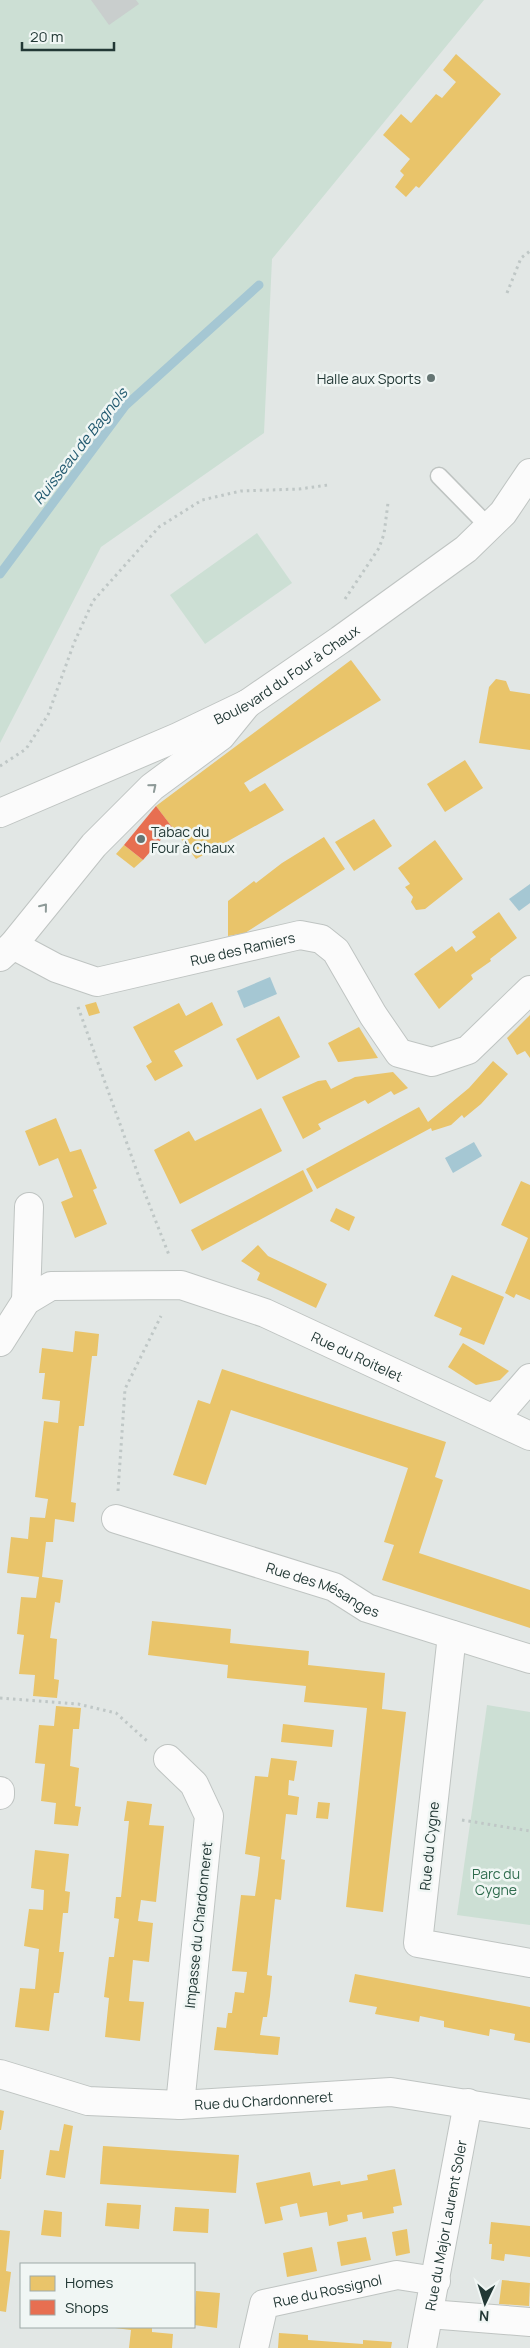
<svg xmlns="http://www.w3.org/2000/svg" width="530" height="2348" font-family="Manrope,sans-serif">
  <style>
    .green { fill: #ccdfd4 }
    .water { fill: #a5c7d3 }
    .homes { fill: #e9c46a }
    .shops { fill: #e76f51 }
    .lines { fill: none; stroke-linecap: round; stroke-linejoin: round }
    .stream { stroke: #a5c7d3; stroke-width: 9 }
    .building { fill: #c9cecd }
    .service-casing { stroke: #bfc4c2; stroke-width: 19 }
    .minor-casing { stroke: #bfc4c2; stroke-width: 30 }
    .tertiary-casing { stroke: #bfc4c2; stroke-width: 30 }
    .path { stroke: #bfc7c6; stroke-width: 3; stroke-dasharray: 2.5 4; stroke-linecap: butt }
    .service { stroke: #fbfbfb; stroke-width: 16 }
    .minor { stroke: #fbfbfb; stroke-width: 28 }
    .tertiary { stroke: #fbfbfb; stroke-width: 28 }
    .oneway { stroke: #8e9a98 }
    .poi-dot { fill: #657573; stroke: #f0f6f4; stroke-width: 2 }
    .labels { text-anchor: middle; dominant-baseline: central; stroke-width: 5; stroke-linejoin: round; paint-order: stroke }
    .poi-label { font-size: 14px; fill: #223835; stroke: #f0f6f4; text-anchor: end }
    .street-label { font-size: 14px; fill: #223835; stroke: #f0f6f4 }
    .park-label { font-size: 14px; fill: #2f6c4e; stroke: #f0f6f4 }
    .water-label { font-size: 15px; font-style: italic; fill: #21596f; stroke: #f0f6f4 }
  </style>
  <rect width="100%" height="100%" fill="#e2e7e5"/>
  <!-- green -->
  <g class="green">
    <path d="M 0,0 L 484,0 L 272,259 L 264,433 L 101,547 L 0,743 Z"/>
    <path d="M 257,533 L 292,583 L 205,644 L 170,595 Z"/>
    <path d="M 487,1705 L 530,1712 L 530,1925 L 457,1915 Z"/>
  </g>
  <!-- water -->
  <g class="water">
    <path d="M 530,884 L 530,903 L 519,911 L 509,899 Z"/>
    <path d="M 270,977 L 277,994 L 244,1008 L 237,991 Z"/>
    <path d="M 474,1142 L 482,1156 L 453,1173 L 445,1158 Z"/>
  </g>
  <!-- homes -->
  <g class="homes">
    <path d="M 456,54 L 501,94 L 419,188 L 416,186 L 406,197 L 395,187 L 404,175 L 400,171 L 410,159 L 383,135 L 401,114 L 411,123 L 436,94 L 442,98 L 456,82 L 443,70 Z"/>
    <path d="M 351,660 L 381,700 L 244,783 L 250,792 L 265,783 L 284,810 L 196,859 L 156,806 Z"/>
    <path d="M 496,679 L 506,681 L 510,691 L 530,694 L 530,750 L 479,743 L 489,687 Z"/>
    <path d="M 465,760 L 483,788 L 445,812 L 427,784 Z"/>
    <path d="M 374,819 L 392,846 L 354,871 L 335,842 Z"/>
    <path d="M 324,837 L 345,869 L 245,933 L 228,936 L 228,901 L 254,881 L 256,883 L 282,863 Z"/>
    <path d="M 435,840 L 463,879 L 425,909 L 416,910 L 411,902 L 413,897 L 405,887 L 410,884 L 398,868 Z"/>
    <path d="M 124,845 L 143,860 L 134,868 L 116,854 Z"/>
    <path d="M 499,912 L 517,938 L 490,959 L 491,961 L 471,975 L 473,979 L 439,1009 L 414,974 L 452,946 L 456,952 L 476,937 L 472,932 Z"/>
    <path d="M 96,1002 L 100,1013 L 89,1016 L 85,1005 Z"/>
    <path d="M 212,1002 L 223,1025 L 174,1051 L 183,1066 L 155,1081 L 146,1066 L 152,1062 L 133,1027 L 179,1003 L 186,1016 Z"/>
    <path d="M 530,1015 L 530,1058 L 525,1051 L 517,1055 L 507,1038 Z"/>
    <path d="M 279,1016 L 300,1057 L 257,1080 L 236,1039 Z"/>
    <path d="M 359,1027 L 378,1058 L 338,1062 L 328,1043 Z"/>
    <path d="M 493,1061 L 508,1074 L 481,1104 L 464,1118 L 462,1115 L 451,1125 L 432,1131 L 431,1128 L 317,1189 L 306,1169 L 419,1107 L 428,1122 L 469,1088 Z"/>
    <path d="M 393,1072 L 408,1088 L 394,1095 L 391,1091 L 368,1104 L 365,1100 L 318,1124 L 321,1129 L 303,1139 L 282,1097 L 318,1081 L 326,1080 L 331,1089 L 355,1077 Z"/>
    <path d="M 261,1108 L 282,1151 L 180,1204 L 154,1150 L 189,1131 L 195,1141 Z"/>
    <path d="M 56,1118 L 70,1152 L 81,1149 L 97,1188 L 93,1190 L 107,1224 L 75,1238 L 61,1202 L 73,1197 L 58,1158 L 39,1166 L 25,1131 Z"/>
    <path d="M 303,1170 L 313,1191 L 202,1251 L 191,1230 Z"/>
    <path d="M 521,1181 L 530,1185 L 530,1300 L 516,1294 L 514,1298 L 505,1293 L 528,1238 L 501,1225 Z"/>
    <path d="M 336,1208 L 355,1217 L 349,1231 L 330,1221 Z"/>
    <path d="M 258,1245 L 268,1256 L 327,1284 L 316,1308 L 257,1280 L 260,1273 L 241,1261 Z"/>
    <path d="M 452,1275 L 504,1297 L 484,1345 L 459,1335 L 462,1328 L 434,1316 Z"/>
    <path d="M 75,1331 L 99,1334 L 97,1356 L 92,1356 L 84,1426 L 79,1426 L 71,1502 L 76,1503 L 74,1522 L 55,1519 L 53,1542 L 46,1542 L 42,1577 L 63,1580 L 60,1603 L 55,1602 L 50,1638 L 57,1639 L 54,1679 L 59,1680 L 57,1698 L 33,1696 L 35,1675 L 19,1674 L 24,1635 L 17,1634 L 21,1597 L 36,1598 L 39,1577 L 7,1573 L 11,1537 L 28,1539 L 30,1517 L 45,1518 L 48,1499 L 35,1497 L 44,1421 L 58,1423 L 60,1401 L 42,1399 L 45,1373 L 39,1373 L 42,1348 L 73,1352 Z"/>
    <path d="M 463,1343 L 509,1371 L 500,1380 L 476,1385 L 448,1367 Z"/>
    <path d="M 222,1369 L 446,1442 L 435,1477 L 443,1480 L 419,1553 L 530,1590 L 530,1628 L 382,1580 L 394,1545 L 384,1542 L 408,1468 L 231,1410 L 206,1485 L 173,1475 L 198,1400 L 210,1404 Z"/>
    <path d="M 152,1621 L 231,1629 L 230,1643 L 309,1651 L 308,1665 L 385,1673 L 382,1709 L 406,1712 L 383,1912 L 346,1907 L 367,1708 L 304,1702 L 306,1686 L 227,1678 L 228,1665 L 148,1655 Z"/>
    <path d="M 56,1706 L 81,1708 L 79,1729 L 73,1729 L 70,1766 L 79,1768 L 75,1806 L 81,1807 L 78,1826 L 54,1824 L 56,1803 L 41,1801 L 45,1764 L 35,1763 L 39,1725 L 54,1726 Z"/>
    <path d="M 283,1724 L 334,1730 L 332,1747 L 281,1742 Z"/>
    <path d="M 271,1758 L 297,1761 L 294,1781 L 289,1780 L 288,1795 L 299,1797 L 297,1815 L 286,1814 L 281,1859 L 285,1860 L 281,1900 L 275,1899 L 267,1975 L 272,1976 L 270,1996 L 267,2017 L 263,2017 L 260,2035 L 280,2037 L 278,2055 L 214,2050 L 217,2027 L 226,2028 L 228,2013 L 232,2013 L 235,1992 L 244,1993 L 247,1972 L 232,1971 L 241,1895 L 255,1896 L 258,1875 L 260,1857 L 245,1854 L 255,1776 L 268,1777 Z"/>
    <path d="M 127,1801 L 152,1804 L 149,1825 L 164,1826 L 156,1902 L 141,1900 L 138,1921 L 153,1923 L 149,1962 L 133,1960 L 129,2001 L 144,2002 L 140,2041 L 105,2037 L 109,1998 L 104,1997 L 109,1957 L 114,1957 L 119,1919 L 114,1918 L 116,1897 L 121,1897 L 129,1821 L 124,1821 Z"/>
    <path d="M 318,1802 L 330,1803 L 328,1819 L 316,1818 Z"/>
    <path d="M 35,1850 L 69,1854 L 65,1891 L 70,1892 L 68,1913 L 63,1913 L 59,1952 L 64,1952 L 59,1993 L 54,1993 L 49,2031 L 15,2027 L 20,1988 L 35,1989 L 39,1949 L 24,1946 L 29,1909 L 43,1910 L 44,1890 L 31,1888 Z"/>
    <path d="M 355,1974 L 530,2007 L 530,2043 L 514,2040 L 515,2034 L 490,2029 L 489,2036 L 444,2027 L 444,2021 L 420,2016 L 419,2022 L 375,2014 L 377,2007 L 349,2002 Z"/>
    <path d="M 0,2110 L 4,2111 L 1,2130 L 0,2130 Z"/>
    <path d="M 64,2124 L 73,2126 L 65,2178 L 46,2175 L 50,2150 L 59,2151 Z"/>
    <path d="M 103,2146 L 239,2155 L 236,2193 L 100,2184 Z"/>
    <path d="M 0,2150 L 4,2150 L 1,2179 L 0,2179 Z"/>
    <path d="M 395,2169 L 402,2205 L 393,2207 L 394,2213 L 363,2219 L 362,2212 L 347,2215 L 348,2221 L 329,2226 L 327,2212 L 300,2217 L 297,2203 L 280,2207 L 283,2220 L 265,2224 L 256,2183 L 310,2172 L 313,2186 L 340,2181 L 341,2185 L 368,2180 L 367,2175 Z"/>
    <path d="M 107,2203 L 141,2205 L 139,2229 L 105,2226 Z"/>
    <path d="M 175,2207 L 209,2209 L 208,2233 L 173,2231 Z"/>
    <path d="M 44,2210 L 62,2212 L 61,2237 L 41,2235 Z"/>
    <path d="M 491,2222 L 530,2226 L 530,2257 L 505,2254 L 504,2261 L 491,2259 L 492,2244 L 489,2244 Z"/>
    <path d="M 407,2229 L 410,2253 L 396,2256 L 392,2232 Z"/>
    <path d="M 0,2230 L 10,2231 L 6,2271 L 11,2272 L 6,2312 L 0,2311 Z"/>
    <path d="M 366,2237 L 371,2260 L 341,2266 L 337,2242 Z"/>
    <path d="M 312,2247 L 317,2271 L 287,2277 L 283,2253 Z"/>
    <path d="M 502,2280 L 530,2283 L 529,2306 L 499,2304 Z"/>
    <path d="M 196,2291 L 220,2293 L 217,2328 L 194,2325 Z"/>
    <path d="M 107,2327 L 152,2327 L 152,2332 L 173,2334 L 172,2348 L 129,2348 L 131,2330 Z"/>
    <path d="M 279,2333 L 308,2335 L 308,2340 L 335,2342 L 363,2344 L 363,2340 L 392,2342 L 391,2348 L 278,2348 Z"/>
  </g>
  <!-- shops -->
  <path class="shops" d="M 156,806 L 172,827 L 143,860 L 124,845 Z"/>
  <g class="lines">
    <!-- stream -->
    <path class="stream" d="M 0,574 L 125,406 L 259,285"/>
  </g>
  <!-- building -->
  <path class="building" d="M 91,0 L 136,0 L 139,4 L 109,25 Z"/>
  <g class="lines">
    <defs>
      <path id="service" d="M 439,476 L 489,527"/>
      <g id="minor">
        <path d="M 13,945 L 94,845 L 152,787 L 221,736 L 247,704"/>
        <path id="s1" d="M 0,957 L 13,945 L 56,968 L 97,982 L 300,935 L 321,939 L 336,951 L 373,1015 L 399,1053 L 432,1062 L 468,1050 L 530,990"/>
        <path d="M 26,1301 L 29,1207"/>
        <path id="s2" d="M 0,1342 L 26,1301 L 51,1286 L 181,1285 L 265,1313 L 530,1436"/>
        <path d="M 495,1418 L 530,1378"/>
        <path id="s3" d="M 116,1519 L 334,1587 L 367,1608 L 530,1659"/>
        <path d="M 452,1635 L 418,1943 L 530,1963"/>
        <path d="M 168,1759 L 194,1784 L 209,1816 L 180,2105"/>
        <path d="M 0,1791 L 0,1795"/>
        <path id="s4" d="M 0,2074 L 88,2101 L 180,2105 L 391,2092 L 530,2114"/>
        <path d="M 429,2314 L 530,2322"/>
        <path id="s5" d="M 254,2348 L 264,2304 L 397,2275 L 436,2281"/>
        <path id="s6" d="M 422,2348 L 468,2103"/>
      </g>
      <g id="tertiary">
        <path id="s7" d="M 0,813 L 178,737 L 247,704 L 340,640 L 466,549 L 503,513 L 530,473"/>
      </g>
    </defs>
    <!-- service casing -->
    <use href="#service" class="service-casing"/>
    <!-- minor casing -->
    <use href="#minor" class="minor-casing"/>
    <!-- tertiary casing -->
    <use href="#tertiary" class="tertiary-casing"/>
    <!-- path -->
    <g class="path">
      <path d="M 507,293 L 521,258 L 530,251"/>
      <path d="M 345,599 L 379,548 L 384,534 L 388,503"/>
      <path d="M 0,766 L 26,749 L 48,715 L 74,643 L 93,601 L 159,527 L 202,500 L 241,491 L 299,489 L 328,485"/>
      <path d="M 78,1007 L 144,1191 L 169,1255"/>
      <path d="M 118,1491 L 125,1389 L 161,1316"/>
      <path d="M 0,1698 L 78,1704 L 116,1713 L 147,1741"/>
      <path d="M 462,1820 L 530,1831"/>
    </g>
    <!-- service -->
    <use href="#service" class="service"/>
    <!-- minor -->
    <use href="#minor" class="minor"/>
    <!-- tertiary -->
    <use href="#tertiary" class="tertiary"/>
  </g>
  <!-- one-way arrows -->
  <defs><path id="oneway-chevron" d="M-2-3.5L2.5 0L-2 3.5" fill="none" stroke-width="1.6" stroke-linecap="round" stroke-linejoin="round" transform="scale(1.25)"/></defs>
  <g class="oneway">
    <use href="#oneway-chevron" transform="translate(153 787) rotate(-40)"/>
    <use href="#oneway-chevron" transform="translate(44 907) rotate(-51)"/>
  </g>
  <!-- markers -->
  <g class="poi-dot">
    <circle cx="431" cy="378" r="5"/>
    <circle cx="141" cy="839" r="5"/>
  </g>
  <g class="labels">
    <!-- poi labels -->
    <g class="poi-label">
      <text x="421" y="378">Halle aux Sports</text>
      <text x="151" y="831" text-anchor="start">Tabac du<tspan x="151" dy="16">Four à Chaux</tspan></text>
    </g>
    <!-- street labels -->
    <g class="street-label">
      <text stroke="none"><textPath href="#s7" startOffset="319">Boulevard du Four à Chaux</textPath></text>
      <text stroke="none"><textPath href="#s1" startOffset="259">Rue des Ramiers</textPath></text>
      <text stroke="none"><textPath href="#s2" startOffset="398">Rue du Roitelet</textPath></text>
      <text stroke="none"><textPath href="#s3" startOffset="219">Rue des Mésanges</textPath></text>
      <text transform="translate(429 1846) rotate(-84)">Rue du Cygne</text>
      <text transform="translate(198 1925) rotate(-84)">Impasse du Chardonneret</text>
      <text stroke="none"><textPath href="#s4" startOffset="268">Rue du Chardonneret</textPath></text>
      <text stroke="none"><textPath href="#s6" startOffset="125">Rue du Major Laurent Soler</textPath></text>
      <text stroke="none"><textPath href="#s5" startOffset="110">Rue du Rossignol</textPath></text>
    </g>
    <!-- park labels -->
    <g class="park-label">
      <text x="496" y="1873">Parc du<tspan x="496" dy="16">Cygne</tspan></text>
    </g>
    <!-- water labels -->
    <g class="water-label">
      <text transform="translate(80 446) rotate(-52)">Ruisseau de Bagnols</text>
    </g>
  </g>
  <!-- legend -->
  <rect x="20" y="2263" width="175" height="65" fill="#f0f6f4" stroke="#9eaaa8"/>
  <rect x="30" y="2276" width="25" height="15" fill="#e9c46a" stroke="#9eaaa8"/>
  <text x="65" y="2288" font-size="15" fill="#223835">Homes</text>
  <rect x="30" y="2300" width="25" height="15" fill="#e76f51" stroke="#9eaaa8"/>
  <text x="65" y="2313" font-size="15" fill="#223835">Shops</text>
  <!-- north arrow -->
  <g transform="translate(485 2303) rotate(184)" stroke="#f0f6f4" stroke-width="4" paint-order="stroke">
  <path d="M0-4L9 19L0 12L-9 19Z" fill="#223835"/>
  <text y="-8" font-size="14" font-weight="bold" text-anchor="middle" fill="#223835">N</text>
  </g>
  <!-- scale -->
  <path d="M22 42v8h92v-8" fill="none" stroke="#223835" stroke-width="2.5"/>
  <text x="30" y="42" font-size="15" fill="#223835" stroke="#f0f6f4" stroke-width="4" paint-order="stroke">20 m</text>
</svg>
